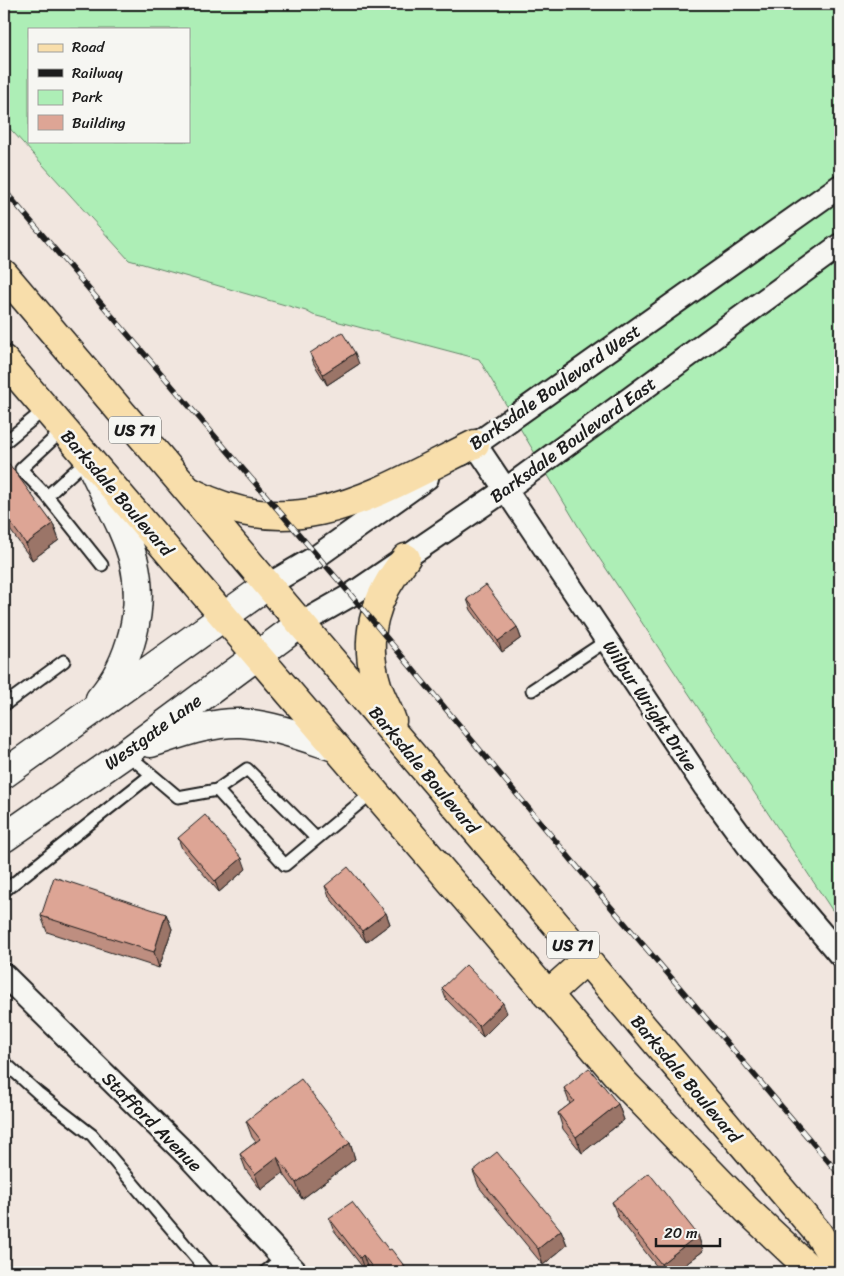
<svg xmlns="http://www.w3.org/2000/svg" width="844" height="1276" font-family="Sriracha,sans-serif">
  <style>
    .green { fill: #adeeb6; stroke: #648569; fill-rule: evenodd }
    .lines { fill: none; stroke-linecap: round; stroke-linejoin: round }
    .service-casing { stroke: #1c1c1c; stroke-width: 15 }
    .minor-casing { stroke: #1c1c1c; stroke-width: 26 }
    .secondary-casing { stroke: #1c1c1c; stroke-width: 31 }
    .primary-casing { stroke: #1c1c1c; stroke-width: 31 }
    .service { stroke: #f6f6f2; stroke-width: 11 }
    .minor { stroke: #f6f6f2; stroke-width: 22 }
    .secondary { stroke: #f6f6f2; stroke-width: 28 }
    .primary { stroke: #f8deab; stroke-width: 28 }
    .rail-casing { stroke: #1c1c1c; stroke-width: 5.5 }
    .rail { stroke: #f6f6f2; stroke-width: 4; stroke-dasharray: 11; stroke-linecap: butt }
    .wall { fill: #be8e80; stroke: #1c1c1c }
    .shaded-wall { fill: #9b7468; stroke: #1c1c1c }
    .building { fill: #dda595; stroke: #1c1c1c }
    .labels { text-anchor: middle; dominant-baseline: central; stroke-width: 5; stroke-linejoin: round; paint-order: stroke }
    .shield { fill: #f6f6f2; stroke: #5d5d5c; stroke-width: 1 }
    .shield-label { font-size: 16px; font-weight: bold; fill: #1c1c1c }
    .street-label { font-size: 18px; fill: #1c1c1c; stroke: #f6f6f2 }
  </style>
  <rect width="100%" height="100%" fill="#f1e6df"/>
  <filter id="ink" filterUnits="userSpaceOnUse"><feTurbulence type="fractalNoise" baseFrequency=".02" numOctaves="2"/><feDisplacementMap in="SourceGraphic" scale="10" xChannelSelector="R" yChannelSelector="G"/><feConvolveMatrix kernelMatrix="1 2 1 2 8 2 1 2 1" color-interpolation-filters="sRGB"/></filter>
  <g filter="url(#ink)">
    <!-- green -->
    <path class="green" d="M 4,4 L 840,4 L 840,916 L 832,910 L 578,526 L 479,359 L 313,315 L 306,311 L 129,260 L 4,122 ZM 29,29 L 189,29 L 189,141 L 29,141 Z"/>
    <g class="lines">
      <defs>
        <g id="service">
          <path d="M 63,430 L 21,469 L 47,496 L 102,565"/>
          <path d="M 4,443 L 45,409"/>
          <path d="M 47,496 L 88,459"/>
          <path d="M 532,690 L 606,641"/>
          <path d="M 4,705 L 64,661"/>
          <path d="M 126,753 L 178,797 L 217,790"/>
          <path d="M 316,838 L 247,769 L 217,790 L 285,865 L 374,791"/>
          <path d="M 4,891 L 151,775"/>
          <path d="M 4,1062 L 38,1093 L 92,1135 L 208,1272"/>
          <path d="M 265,1272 L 283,1257"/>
        </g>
        <g id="minor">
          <path d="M 475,444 L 705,787 L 752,851 L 840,955"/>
          <path d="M 462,454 L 840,186"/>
          <path d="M 268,585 L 316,557 L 427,478"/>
          <path d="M 300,624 L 351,595 L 505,490 L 840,245"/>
          <path d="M 4,975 L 190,1158 L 296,1272"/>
        </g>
        <g id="secondary">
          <path d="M 94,471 C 108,501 126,531 134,562 C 145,608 131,663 100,699"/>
          <path d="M 151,743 C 179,734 210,722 241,723 C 273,725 306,738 337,748"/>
          <path d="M 4,774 L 268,585"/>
          <path d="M 4,838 L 126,753 L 300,624"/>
        </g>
        <g id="primary">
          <path d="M 4,274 L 818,1233 L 840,1269"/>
          <path d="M 4,360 L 623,1082 L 747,1210 L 813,1272"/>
          <path d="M 191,492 C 298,548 379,491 475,444"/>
          <path d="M 392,721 C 388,709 381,698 377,685 C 362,637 375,596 406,558"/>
          <path d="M 547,995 L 586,960"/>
        </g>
      </defs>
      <!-- service casing -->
      <use href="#service" class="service-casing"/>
      <!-- minor casing -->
      <use href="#minor" class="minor-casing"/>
      <!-- secondary casing -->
      <use href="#secondary" class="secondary-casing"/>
      <!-- primary casing -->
      <use href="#primary" class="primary-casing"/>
      <!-- service -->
      <use href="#service" class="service"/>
      <!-- minor -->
      <use href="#minor" class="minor"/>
      <!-- secondary -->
      <use href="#secondary" class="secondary"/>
      <!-- primary -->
      <use href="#primary" class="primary"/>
      <defs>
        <path id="rail" d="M 4,190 L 351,595 L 604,899 L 840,1175"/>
      </defs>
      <!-- rail casing -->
      <use href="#rail" class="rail-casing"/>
      <!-- rail -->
      <use href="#rail" class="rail"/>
    </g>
    <!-- wall -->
    <g class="wall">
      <path d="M 310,353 L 359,364 L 327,385 L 314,364 Z"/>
      <path d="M 4,463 L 53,524 L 59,540 L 32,560 L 5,523 L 4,524 Z"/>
      <path d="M 467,599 L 517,627 L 521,638 L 502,652 L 471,610 Z"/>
      <path d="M 178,838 L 246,869 L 219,892 L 182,849 Z"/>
      <path d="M 325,886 L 386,913 L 390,924 L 366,942 L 329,897 Z"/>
      <path d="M 166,914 L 172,929 L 159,968 L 47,932 L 41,916 Z"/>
      <path d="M 442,988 L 507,1013 L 483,1037 L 446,999 Z"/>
      <path d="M 564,1088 L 618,1104 L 624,1120 L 582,1153 L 563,1129 L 558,1113 L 570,1104 Z"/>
      <path d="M 246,1121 L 350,1143 L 355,1159 L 302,1199 L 283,1173 L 261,1190 L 246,1170 L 240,1154 L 256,1142 L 252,1137 Z"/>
      <path d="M 473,1171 L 561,1230 L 567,1245 L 543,1265 L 479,1187 Z"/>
      <path d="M 612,1202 L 698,1235 L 703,1251 L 676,1272 L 661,1272 L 618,1217 Z"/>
      <path d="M 329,1218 L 389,1250 L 409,1272 L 372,1272 L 367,1266 L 364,1269 L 333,1229 Z"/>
    </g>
    <!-- shaded-wall -->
    <g class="shaded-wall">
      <path d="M 355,353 L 359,364 L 327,385 L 323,374 Z"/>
      <path d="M 53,524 L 59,540 L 32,560 L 26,544 Z"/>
      <path d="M 517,627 L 521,638 L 502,652 L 498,641 Z"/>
      <path d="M 242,858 L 246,869 L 219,892 L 215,881 Z"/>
      <path d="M 386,913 L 390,924 L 366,942 L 362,931 Z"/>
      <path d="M 166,914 L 172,929 L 159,968 L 154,952 Z"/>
      <path d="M 503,1003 L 507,1013 L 483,1037 L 479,1026 Z"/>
      <path d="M 618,1104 L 624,1120 L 582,1153 L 576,1137 Z"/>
      <path d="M 350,1143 L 355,1159 L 302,1199 L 296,1183 Z"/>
      <path d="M 277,1157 L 283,1173 L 261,1190 L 255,1174 Z"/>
      <path d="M 561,1230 L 567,1245 L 543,1265 L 538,1249 Z"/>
      <path d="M 698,1235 L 703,1251 L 676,1272 L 664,1272 L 661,1264 Z"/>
      <path d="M 363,1255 L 367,1266 L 364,1269 L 360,1258 Z"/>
    </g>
    <!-- building -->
    <g class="building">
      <path d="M 342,332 L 355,353 L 323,374 L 310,353 Z"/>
      <path d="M 7,461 L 53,524 L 26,544 L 4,514 L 4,463 Z"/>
      <path d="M 486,585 L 517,627 L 498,641 L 467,599 Z"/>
      <path d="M 205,815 L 242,858 L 215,881 L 178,838 Z"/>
      <path d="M 348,867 L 386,913 L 362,931 L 325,886 Z"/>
      <path d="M 54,877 L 166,914 L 154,952 L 41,916 Z"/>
      <path d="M 466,965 L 503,1003 L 479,1026 L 442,988 Z"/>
      <path d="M 589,1068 L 618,1104 L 576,1137 L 558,1113 L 574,1101 L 564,1088 Z"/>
      <path d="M 301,1079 L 350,1143 L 296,1183 L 277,1157 L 255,1174 L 240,1154 L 260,1139 L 246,1121 Z"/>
      <path d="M 497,1152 L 561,1230 L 538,1249 L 473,1171 Z"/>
      <path d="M 649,1173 L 698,1235 L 661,1264 L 612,1202 Z"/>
      <path d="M 352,1202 L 389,1250 L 391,1249 L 409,1272 L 376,1272 L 363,1255 L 360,1258 L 329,1218 Z"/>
    </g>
  </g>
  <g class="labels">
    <!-- shield labels -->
    <g class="shield">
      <rect x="109" y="416.5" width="52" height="27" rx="4"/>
      <rect x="547" y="931.5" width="52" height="27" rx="4"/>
    </g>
    <g class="shield-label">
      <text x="135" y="430">US 71</text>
      <text x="573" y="945">US 71</text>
    </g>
    <!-- street labels -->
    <g class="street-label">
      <text transform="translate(555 387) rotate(-35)">Barksdale Boulevard West</text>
      <text transform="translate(573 440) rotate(-36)">Barksdale Boulevard East</text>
      <text transform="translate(117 493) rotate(49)">Barksdale Boulevard</text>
      <text transform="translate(650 706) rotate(56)">Wilbur Wright Drive</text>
      <text transform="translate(153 732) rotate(-36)">Westgate Lane</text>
      <text transform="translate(424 770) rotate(50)">Barksdale Boulevard</text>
      <text transform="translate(686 1079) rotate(50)">Barksdale Boulevard</text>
      <text transform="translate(152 1122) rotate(45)">Stafford Avenue</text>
    </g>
  </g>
  <!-- margin -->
  <rect width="844" height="1276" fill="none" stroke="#f6f6f2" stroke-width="20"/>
  <rect x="10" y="10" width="824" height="1256" fill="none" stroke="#1c1c1c" stroke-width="2" filter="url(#ink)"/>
  <!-- legend -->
  <rect x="28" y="28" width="162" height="115" fill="#f6f6f2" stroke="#9f9f9c"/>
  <rect x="38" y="44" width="25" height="8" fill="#f8deab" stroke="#9f9f9c"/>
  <text x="72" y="52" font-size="15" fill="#1c1c1c">Road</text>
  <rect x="38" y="69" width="25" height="8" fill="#1c1c1c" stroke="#9f9f9c"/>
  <text x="72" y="78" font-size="15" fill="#1c1c1c">Railway</text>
  <rect x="38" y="90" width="25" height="15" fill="#adeeb6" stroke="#9f9f9c"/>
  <text x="72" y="102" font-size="15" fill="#1c1c1c">Park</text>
  <rect x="38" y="115" width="25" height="15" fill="#dda595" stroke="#9f9f9c"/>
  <text x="72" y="128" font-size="15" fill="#1c1c1c">Building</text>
  <!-- scale -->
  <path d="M656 1238v8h64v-8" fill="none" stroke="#1c1c1c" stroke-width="2.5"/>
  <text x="664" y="1238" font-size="15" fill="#1c1c1c" stroke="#f6f6f2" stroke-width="4" paint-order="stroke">20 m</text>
</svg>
